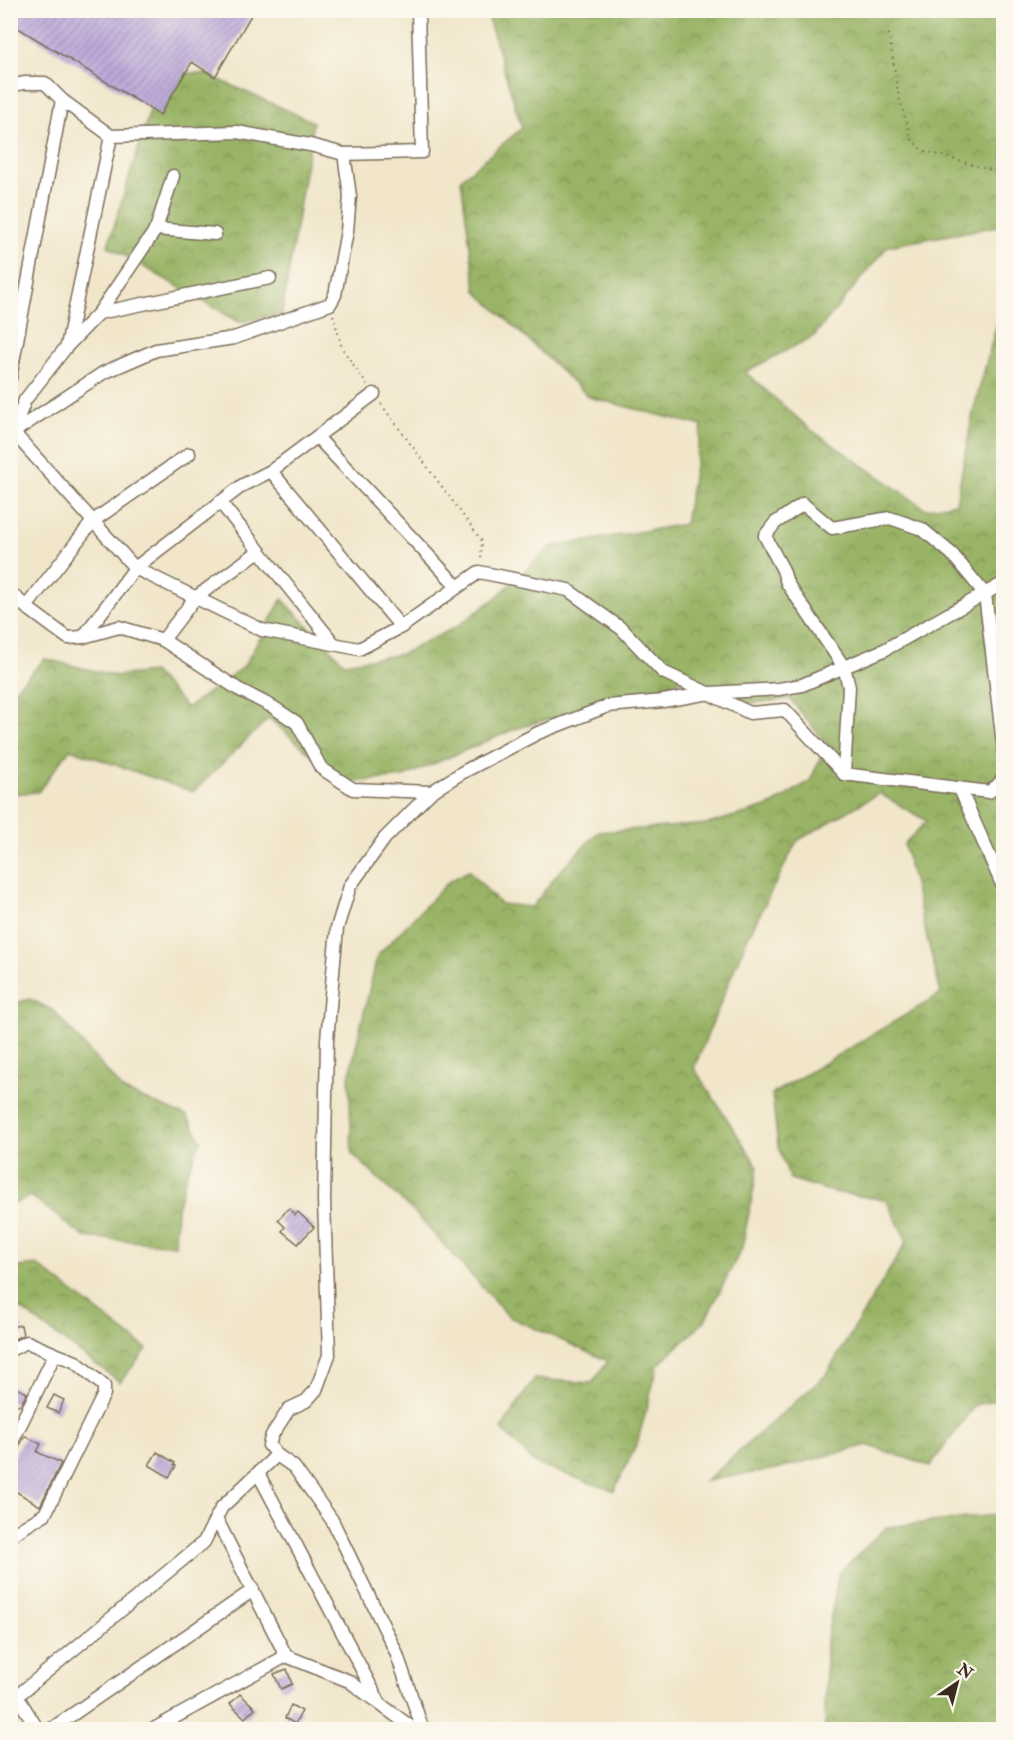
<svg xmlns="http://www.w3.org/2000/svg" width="1014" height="1740" font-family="'IM FELL Double Pica',serif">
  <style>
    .forest { fill: url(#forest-crowns); stroke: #6a6f42; stroke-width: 1.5 }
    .building { fill: url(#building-hatch) }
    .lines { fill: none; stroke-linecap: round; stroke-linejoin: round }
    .street-casing { stroke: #7b6c5a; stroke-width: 15 }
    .path { stroke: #7b6c5a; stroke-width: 2; stroke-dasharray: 1.5 4.5; stroke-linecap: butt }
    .street { stroke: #fff; stroke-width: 12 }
  </style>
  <defs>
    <pattern id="forest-crowns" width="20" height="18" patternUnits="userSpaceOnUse" patternTransform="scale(1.5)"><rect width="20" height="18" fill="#99b466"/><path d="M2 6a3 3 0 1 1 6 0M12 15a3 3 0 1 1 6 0" fill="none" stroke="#7e9353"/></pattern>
    <pattern id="building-hatch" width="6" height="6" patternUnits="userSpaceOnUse" patternTransform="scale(1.5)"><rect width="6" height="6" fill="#bda9da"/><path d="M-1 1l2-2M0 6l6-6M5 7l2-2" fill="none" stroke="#9b8ab0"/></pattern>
  </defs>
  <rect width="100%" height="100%" fill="#fbf7ec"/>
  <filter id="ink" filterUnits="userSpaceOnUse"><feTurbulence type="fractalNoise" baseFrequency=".0167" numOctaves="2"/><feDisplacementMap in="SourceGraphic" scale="12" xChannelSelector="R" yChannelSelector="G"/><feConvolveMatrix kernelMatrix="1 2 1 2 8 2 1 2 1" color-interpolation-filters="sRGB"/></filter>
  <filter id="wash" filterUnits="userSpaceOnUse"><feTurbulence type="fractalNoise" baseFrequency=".008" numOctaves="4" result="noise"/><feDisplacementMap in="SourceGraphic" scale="24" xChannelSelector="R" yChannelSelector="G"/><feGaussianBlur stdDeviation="1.35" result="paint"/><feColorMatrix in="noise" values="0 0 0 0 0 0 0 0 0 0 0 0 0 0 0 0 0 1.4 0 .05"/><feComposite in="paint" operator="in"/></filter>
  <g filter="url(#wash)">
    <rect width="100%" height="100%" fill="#f1e6ca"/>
    <!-- forest -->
    <g class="forest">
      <path d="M 486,11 L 1003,11 L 1003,225 L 888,246 L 814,336 L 745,372 L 810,429 L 926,509 L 956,503 L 974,408 L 1003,302 L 1003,1398 L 975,1405 L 930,1466 L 867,1445 L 781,1468 L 705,1481 L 826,1375 L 907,1241 L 886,1200 L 833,1192 L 790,1179 L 778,1146 L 772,1094 L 941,994 L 904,844 L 927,821 L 879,793 L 797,841 L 745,943 L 694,1068 L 758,1167 L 742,1248 L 704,1322 L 658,1365 L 637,1444 L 614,1491 L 536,1464 L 501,1429 L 534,1379 L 592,1383 L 608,1361 L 509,1317 L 416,1214 L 352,1154 L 349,1077 L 377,956 L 449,881 L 469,871 L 500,904 L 532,907 L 558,873 L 598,832 L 708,824 L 770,806 L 810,781 L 827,744 L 790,699 L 734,705 L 693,677 L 515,729 L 403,777 L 344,783 L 269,718 L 193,792 L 70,749 L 38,792 L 11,794 L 10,694 L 45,659 L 116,676 L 153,672 L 187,708 L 244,666 L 282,599 L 344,663 L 402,654 L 456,627 L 493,600 L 551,547 L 685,524 L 702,426 L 589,397 L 476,291 L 461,179 L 522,128 Z"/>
      <path d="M 162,71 L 206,74 L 313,122 L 282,314 L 239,322 L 108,246 Z"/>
      <path d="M 30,999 L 54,1011 L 124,1091 L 187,1116 L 201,1140 L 188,1170 L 177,1208 L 175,1245 L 84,1237 L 31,1196 L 11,1205 L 11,1004 Z"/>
      <path d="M 37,1265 L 147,1349 L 120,1382 L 21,1309 L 11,1314 L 11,1268 Z"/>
      <path d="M 1003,1514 L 1003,1723 L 922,1730 L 825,1729 L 826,1642 L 839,1573 L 887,1527 Z"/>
    </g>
    <g id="blocks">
      <!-- building -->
      <g class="building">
        <path d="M 10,10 L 254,10 L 215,77 L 192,62 L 160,115 L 10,23 Z"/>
        <path d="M 289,1208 L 295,1215 L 298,1212 L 314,1227 L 298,1244 L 282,1231 L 285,1227 L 278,1220 Z"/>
        <path d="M 21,1325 L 23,1335 L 10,1341 L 10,1327 Z"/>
        <path d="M 10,1385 L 27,1393 L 20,1406 L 10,1401 Z"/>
        <path d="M 54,1395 L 64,1400 L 58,1413 L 47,1408 Z"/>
        <path d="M 25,1436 L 41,1444 L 37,1452 L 61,1463 L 40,1506 L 10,1488 L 10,1463 Z"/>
        <path d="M 157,1452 L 175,1463 L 174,1465 L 176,1466 L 169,1477 L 149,1465 Z"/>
        <path d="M 287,1669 L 292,1684 L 281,1689 L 274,1674 Z"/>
        <path d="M 240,1694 L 255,1708 L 245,1718 L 230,1704 Z"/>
        <path d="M 291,1705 L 302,1711 L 295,1724 L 285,1718 Z"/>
      </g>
    </g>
  </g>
  <g filter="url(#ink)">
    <use href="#blocks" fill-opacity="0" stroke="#7b6c5a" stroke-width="1.5"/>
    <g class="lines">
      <defs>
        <g id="street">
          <path d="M 10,86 L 24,83 L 45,83 L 62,100 L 111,136 L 237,132 L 310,145 L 344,154 L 422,152 L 418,10"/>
          <path d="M 111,136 L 67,346 L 25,400 L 13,432 L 135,568 L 262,630 L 359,649 L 401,627 L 479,572 L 568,590 L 622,629 L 663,672 L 750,713 L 785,710 L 844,774"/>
          <path d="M 156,229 L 215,234"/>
          <path d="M 99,313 L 270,278"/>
          <path d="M 68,345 L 99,313 L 156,229 L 173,176"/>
          <path d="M 10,378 L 62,100"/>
          <path d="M 12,433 L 103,373 L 156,350 L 234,338 L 330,304 L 335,295 L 347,231 L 350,196 L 344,154"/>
          <path d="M 317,437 L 457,586"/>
          <path d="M 271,471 L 401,627"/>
          <path d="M 220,502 L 334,644"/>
          <path d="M 10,592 L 26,607 L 68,638 L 83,637 L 119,627 L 163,640 L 238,689 L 273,707 L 297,723 L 321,768 L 353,789 L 431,792"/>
          <path d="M 26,607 L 93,521 L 189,454"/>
          <path d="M 83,637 L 135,568 L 243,485 L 271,471 L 374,394"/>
          <path d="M 163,640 L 195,598 L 259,551"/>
          <path d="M 1004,752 L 985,594 L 952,554 L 922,529 L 890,518 L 832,528 L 803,504 L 775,523 L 765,536 L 783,570 L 787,583 L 844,667 L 849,687 L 844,774 L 989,792 L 998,785 L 1004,778"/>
          <path d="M 960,789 L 1004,889"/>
          <path d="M 10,1350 L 27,1342 L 55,1354"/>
          <path d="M 10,1446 L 55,1354 L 76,1362 L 104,1386 L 104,1394 L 45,1514 L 10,1536"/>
          <path d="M 277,1455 L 222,1507 L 216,1518 L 286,1656 L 349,1681 L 415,1730"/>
          <path d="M 258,1473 L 378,1700"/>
          <path d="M 17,1696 L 38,1730"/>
          <path d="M 10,1697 L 17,1696 L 204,1542 L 216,1518"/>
          <path d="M 50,1730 L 253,1590"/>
          <path d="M 152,1730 L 286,1656"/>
          <path d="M 423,1730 L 396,1652 L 332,1520 L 294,1467 L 277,1455 L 269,1445 L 272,1435 L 289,1409 L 306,1401 L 316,1390 L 329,1355 L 324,1200 L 327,1040 L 337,928 L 350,886 L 385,838 L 431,792 L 463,772 L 538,733 L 608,706 L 663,701 L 710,693 L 779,689 L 802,685 L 884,650 L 1004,583"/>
        </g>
      </defs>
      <!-- street casing -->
      <use href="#street" class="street-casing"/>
      <!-- path -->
      <g class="path">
        <path d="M 885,10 L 899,98 L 912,140 L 922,150 L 1004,174"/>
        <path d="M 333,315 L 342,348 L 367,385"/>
        <path d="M 381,404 L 482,541 L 481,560"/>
      </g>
      <!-- street -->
      <use href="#street" class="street"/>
    </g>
  </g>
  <!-- margin -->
  <rect width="1014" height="1740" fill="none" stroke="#fbf7ec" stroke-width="36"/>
  <!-- north arrow -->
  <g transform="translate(957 1683) rotate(35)" stroke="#fbf7ec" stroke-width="4.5" paint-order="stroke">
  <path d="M0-4.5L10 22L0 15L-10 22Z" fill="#3b2a1e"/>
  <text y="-9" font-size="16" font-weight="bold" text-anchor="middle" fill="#3b2a1e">N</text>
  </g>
</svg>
